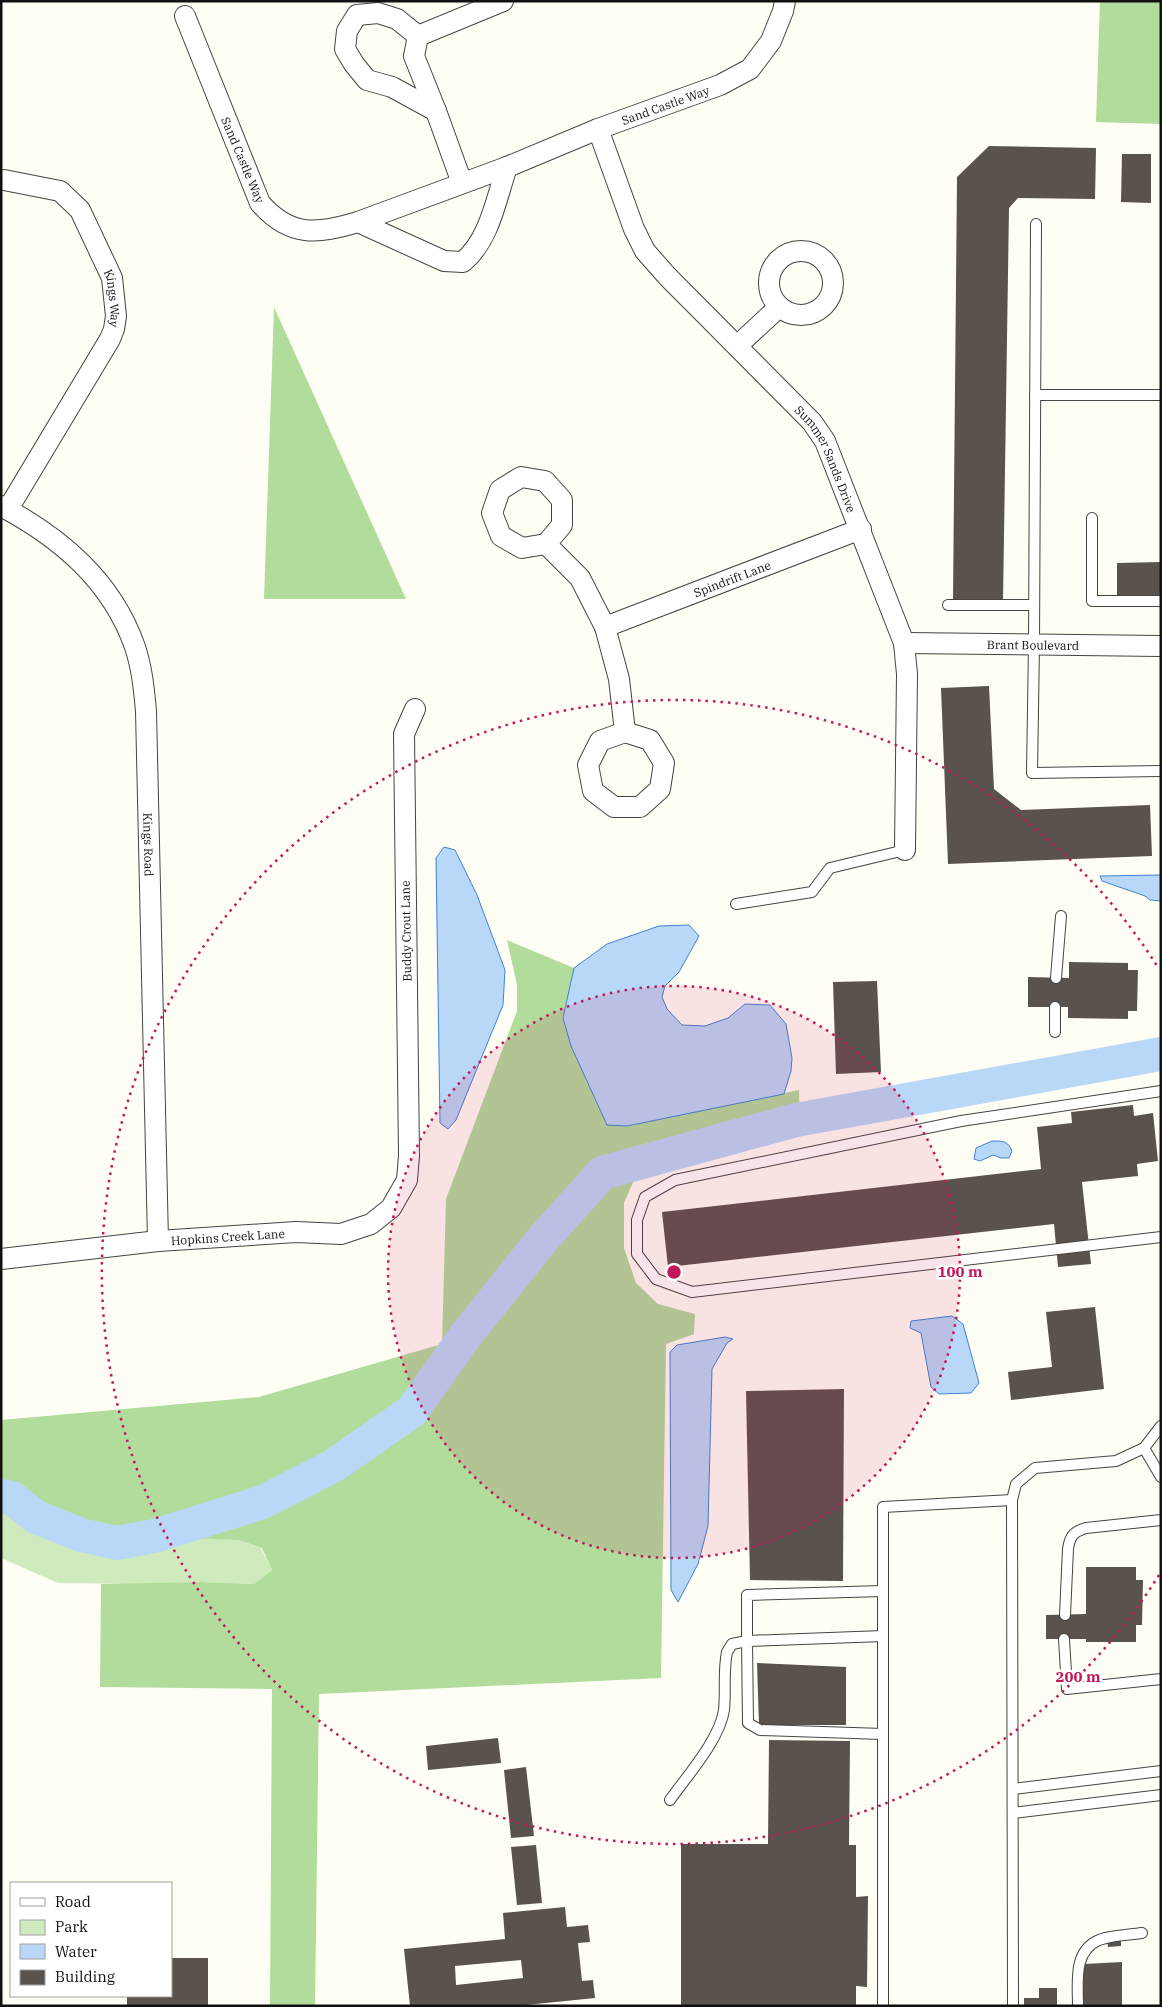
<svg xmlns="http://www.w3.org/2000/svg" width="1162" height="2007" font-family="'IBM Plex Serif',serif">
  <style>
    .green { fill: #cfebbd }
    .forest { fill: #b1dc9c }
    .water { fill: #b9d8f7; stroke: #3f83ce }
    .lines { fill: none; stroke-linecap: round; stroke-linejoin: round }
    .river { stroke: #b9d8f7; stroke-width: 34 }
    .building { fill: #5a534d; fill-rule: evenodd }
    .lane-casing { stroke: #444; stroke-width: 12 }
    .street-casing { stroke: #444; stroke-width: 22 }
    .lane { stroke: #fff; stroke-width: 10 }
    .street { stroke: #fff; stroke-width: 20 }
    .ring { fill: none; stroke: #c2185b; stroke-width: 2.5; stroke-dasharray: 2.5 5 }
    .labels { text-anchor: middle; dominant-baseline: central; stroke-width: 5; stroke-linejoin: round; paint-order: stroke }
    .street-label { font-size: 12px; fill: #111; stroke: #fff }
    .centre { fill: #c2185b; stroke: #fff; stroke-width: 2.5 }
    .ring-label { font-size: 15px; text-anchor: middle; font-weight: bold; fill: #c2185b; stroke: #fff; stroke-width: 5; stroke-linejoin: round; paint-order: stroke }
  </style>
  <rect width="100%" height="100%" fill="#fffef5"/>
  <!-- green -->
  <path class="green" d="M 1,1489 L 36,1506 L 238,1540 L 261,1548 L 272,1570 L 254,1584 L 201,1582 L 141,1584 L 58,1583 L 1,1558 Z"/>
  <!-- forest -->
  <g class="forest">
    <path d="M 1100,1 L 1161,1 L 1161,124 L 1096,122 Z"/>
    <path d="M 274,307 L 406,599 L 264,599 Z"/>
    <path d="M 507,940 L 574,968 L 563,1018 L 627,1126 L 799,1090 L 800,1127 L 638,1171 L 624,1203 L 624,1248 L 636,1283 L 658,1304 L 695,1314 L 694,1334 L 666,1344 L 661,1678 L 319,1694 L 315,2006 L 270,2006 L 272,1689 L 100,1687 L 101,1584 L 201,1582 L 254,1584 L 272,1570 L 262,1548 L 238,1540 L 146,1536 L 36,1506 L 1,1489 L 1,1420 L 259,1397 L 442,1344 L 446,1199 L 517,1011 L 517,985 Z"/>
  </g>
  <!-- water -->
  <g class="water">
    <path d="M 444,847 L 455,850 L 477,895 L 505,970 L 503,1005 L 456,1120 L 448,1129 L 440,1123 L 436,858 Z"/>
    <path d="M 1161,875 L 1161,901 L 1150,900 L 1145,896 L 1102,881 L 1100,876 Z"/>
    <path d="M 689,925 L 699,936 L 679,972 L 665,986 L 662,997 L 667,1009 L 682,1025 L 705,1026 L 728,1018 L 745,1004 L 770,1005 L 786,1024 L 792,1058 L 791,1071 L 784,1094 L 627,1126 L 607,1125 L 571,1046 L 563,1018 L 574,968 L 607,944 L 659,926 Z"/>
    <path d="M 992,1141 C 1003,1141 1008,1141 1012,1151 L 1009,1158 L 1001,1158 L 993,1155 L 980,1161 L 974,1159 L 976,1148 Z"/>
    <path d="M 952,1316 L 963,1324 L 979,1383 L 971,1393 L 939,1394 L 931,1387 L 921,1333 L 910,1328 L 911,1321 Z"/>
    <path d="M 725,1337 L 733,1339 L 727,1343 L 712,1369 L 708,1526 L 698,1564 L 678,1602 L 671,1590 L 670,1352 L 677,1345 Z"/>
  </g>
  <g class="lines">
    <!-- river -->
    <path class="river" d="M 1,1496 L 12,1498 L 36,1517 L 81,1535 L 117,1543 L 154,1536 L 263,1502 L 333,1466 L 412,1411 L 466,1335 L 542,1240 L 602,1173 L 796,1120 L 1161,1054"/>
  </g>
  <!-- building -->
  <g class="building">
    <path d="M 989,146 L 1096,148 L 1095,199 L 1018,198 L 1009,208 L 1003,602 L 953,599 L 957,177 Z"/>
    <path d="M 1122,154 L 1151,154 L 1151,203 L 1121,202 Z"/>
    <path d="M 1161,562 L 1161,598 L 1117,597 L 1117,563 Z"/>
    <path d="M 989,686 L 994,789 L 1021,810 L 1150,805 L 1152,856 L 948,864 L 941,688 Z"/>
    <path d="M 1069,962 L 1128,963 L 1128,970 L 1138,970 L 1137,1011 L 1128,1011 L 1128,1019 L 1068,1018 L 1068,1007 L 1028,1007 L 1028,977 L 1069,978 Z"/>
    <path d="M 877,981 L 881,1072 L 836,1074 L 833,982 Z"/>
    <path d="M 1133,1105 L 1134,1116 L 1153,1113 L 1158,1161 L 1137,1164 L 1138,1176 L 1082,1182 L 1091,1264 L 1058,1267 L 1054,1224 L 668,1267 L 662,1212 L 1041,1169 L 1037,1127 L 1072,1123 L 1071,1112 Z"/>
    <path d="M 1095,1307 L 1104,1389 L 1011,1400 L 1008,1372 L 1052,1367 L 1046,1312 Z"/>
    <path d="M 844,1389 L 843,1581 L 750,1580 L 746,1391 Z"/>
    <path d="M 1086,1567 L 1136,1567 L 1136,1580 L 1143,1580 L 1142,1625 L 1136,1625 L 1136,1642 L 1086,1642 L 1086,1639 L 1046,1639 L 1046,1615 L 1086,1614 Z"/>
    <path d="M 757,1663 L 846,1667 L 846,1725 L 759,1725 Z"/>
    <path d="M 498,1738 L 501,1763 L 428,1770 L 426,1746 Z"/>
    <path d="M 769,1740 L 850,1741 L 849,1845 L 856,1845 L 856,1897 L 868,1896 L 867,1987 L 856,1986 L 856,2006 L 681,2006 L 681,1844 L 768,1844 Z"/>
    <path d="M 526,1767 L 534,1836 L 511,1838 L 504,1770 Z"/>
    <path d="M 536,1845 L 542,1903 L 517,1905 L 511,1847 Z"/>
    <path d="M 565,1907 L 567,1927 L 588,1925 L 590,1942 L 578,1943 L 582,1981 L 593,1980 L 595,1998 L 516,2006 L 410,2006 L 404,1949 L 505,1939 L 503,1913 ZM 521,1960 L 523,1978 L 456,1985 L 455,1966 Z"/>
    <path d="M 1121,1938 L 1121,1946 L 1108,1947 L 1107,1939 Z"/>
    <path d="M 171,1958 L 208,1958 L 208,2006 L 127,2006 L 127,1996 L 171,1996 Z"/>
    <path d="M 1122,1962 L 1122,2006 L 1082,2006 L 1084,1964 Z"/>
    <path d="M 1039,1988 L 1057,1988 L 1057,2006 L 1024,2006 L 1024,1998 L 1039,1998 Z"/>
  </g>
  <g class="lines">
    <defs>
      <g id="lane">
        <path d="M 1036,224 L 1034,645 L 1032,773 L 1161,771"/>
        <path d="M 1035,395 L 1161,395"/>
        <path d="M 1092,518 L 1092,601 L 1161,601"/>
        <path d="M 948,605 L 1034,605"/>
        <path d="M 736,904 L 812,892 L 830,868 L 905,850"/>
        <path d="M 1056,978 L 1061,916"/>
        <path d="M 1055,1032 L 1055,1007"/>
        <path d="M 1161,1091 L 961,1121 L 675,1180 L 645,1197 L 637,1220 L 637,1254 L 656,1279 L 692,1292 L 1161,1237"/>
        <path d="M 1144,1448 L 1161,1477"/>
        <path d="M 1065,1615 L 1068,1549 C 1070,1536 1073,1532 1086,1528 L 1161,1520"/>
        <path d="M 883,1636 L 747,1641 L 748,1723 L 760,1730 L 883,1734"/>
        <path d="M 1064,1639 L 1067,1689 L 1161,1679"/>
        <path d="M 1013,1789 L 1161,1771"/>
        <path d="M 670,1800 C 687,1776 720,1739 724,1710 C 726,1691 723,1671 727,1652 L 732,1644 L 747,1641 L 747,1595 L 883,1591"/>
        <path d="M 1013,1813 L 1161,1795"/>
        <path d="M 883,2006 L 883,1507 L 1012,1500"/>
        <path d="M 1013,2006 L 1012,1500 L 1016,1484 L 1035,1468 L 1116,1461 L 1144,1448 L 1161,1426"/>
        <path d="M 1078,2006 C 1078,1982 1073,1951 1099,1940 C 1112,1935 1129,1935 1142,1933"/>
      </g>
      <g id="street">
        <path id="s1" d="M 185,16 L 260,203 C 290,238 318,234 358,222 L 507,167 L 598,129 L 720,85 L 750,69 L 771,41 L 783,11 L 785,1"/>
        <path d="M 418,36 L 397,19 L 378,13 L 357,15 L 347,31 L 345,49 L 354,64 L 367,80 L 392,87 L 436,111"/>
        <path id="s2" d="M 598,129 L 634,229 L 645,251 L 667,276 L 812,422 L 825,441 L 904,643 L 907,674 L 905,850"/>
        <path id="s3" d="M 4,180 L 60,191 L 80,210 L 112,278 L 116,316 L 114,329 L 110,339 L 8,509"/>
        <path d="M 462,183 L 436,111 L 414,56 L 418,36 L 503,1"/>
        <path d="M 358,222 L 444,261 L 463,262 C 490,239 496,199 507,167"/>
        <circle cx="801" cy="283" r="32"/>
        <path d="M 737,346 L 778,308"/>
        <path d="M 521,477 L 545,481 L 562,500 L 562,525 L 546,544 L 522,548 L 501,536 L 492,513 L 500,490 Z"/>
        <path id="s4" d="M 1,506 C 61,538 112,581 135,647 C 142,668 144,689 146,711 L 158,1241"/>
        <path d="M 546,544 L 580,578 L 605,627 L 619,679 L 625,732"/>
        <path id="s5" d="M 605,627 L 861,529"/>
        <path id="s6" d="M 904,643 L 1161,646"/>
        <path d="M 625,732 L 650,740 L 664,763 L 660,789 L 640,807 L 614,807 L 593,791 L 588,765 L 600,741 Z"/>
        <path id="s7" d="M 1,1259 L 158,1241 L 296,1232 L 341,1234 L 371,1224 L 391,1208 L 407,1180 L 409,1156 L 404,734 L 415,709"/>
      </g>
    </defs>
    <!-- lane casing -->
    <use href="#lane" class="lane-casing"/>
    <!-- street casing -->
    <use href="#street" class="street-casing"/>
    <!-- lane -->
    <use href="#lane" class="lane"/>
    <!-- street -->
    <use href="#street" class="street"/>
  </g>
  <!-- distance rings -->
  <circle cx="674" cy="1272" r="286" fill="#c2185b" fill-opacity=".12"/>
  <g class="ring">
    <circle cx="674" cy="1272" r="286"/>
    <path d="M1159 1575A572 572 0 1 1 1159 969"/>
  </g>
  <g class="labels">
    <!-- street labels -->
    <g class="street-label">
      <text stroke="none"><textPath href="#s1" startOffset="638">Sand Castle Way</textPath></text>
      <text transform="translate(243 160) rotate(67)">Sand Castle Way</text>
      <text stroke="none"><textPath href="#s3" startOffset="180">Kings Way</textPath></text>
      <text stroke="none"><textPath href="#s2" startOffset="409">Summer Sands Drive</textPath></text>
      <text stroke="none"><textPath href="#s5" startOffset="136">Spindrift Lane</textPath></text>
      <text stroke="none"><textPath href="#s6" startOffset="129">Brant Boulevard</textPath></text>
      <text stroke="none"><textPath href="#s4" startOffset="398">Kings Road</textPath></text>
      <text transform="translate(406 931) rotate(-91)">Buddy Crout Lane</text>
      <text stroke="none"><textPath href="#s7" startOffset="228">Hopkins Creek Lane</textPath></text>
    </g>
  </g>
  <circle cx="674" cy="1272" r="8" class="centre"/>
  <g class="ring-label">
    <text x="960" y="1277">100 m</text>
    <text x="1078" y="1682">200 m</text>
  </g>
  <!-- border -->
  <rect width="1162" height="2007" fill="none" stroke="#111111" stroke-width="5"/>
  <!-- legend -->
  <rect x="10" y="1882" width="162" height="115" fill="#ffffff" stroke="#a0a0a0"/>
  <rect x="20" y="1898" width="25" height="8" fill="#ffffff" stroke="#a0a0a0"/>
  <text x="55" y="1907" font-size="15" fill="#111111">Road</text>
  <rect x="20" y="1920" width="25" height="15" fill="#cfebbd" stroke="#a0a0a0"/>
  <text x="55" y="1932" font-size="15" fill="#111111">Park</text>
  <rect x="20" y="1944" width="25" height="15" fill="#b9d8f7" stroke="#a0a0a0"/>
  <text x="55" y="1957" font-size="15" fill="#111111">Water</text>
  <rect x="20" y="1970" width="25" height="15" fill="#5a534d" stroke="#a0a0a0"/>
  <text x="55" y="1982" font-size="15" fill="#111111">Building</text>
</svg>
